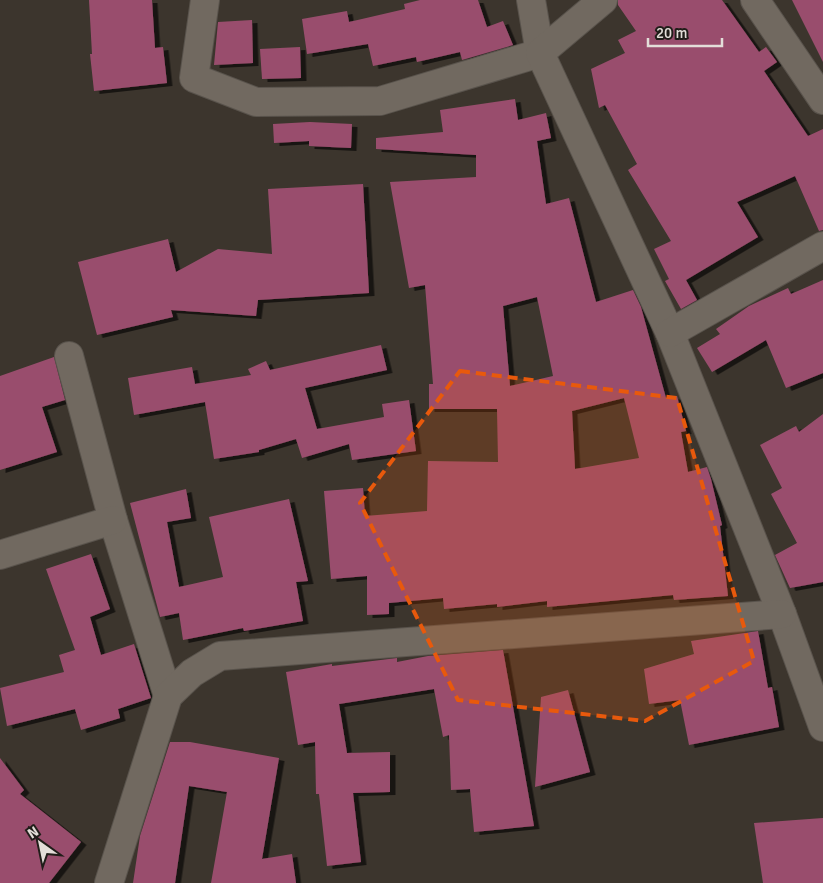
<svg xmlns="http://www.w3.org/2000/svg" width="823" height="883" font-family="Signika,sans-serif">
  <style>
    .building { fill: #994e6d; fill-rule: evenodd; filter: url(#shadow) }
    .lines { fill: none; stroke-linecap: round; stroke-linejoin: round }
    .street-casing { stroke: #59534c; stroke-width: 30 }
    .street { stroke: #716960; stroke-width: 28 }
    .marked { fill: #e8590c; fill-opacity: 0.2; stroke: #e8590c; stroke-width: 4; stroke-dasharray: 10 6; stroke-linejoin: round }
  </style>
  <defs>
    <filter id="shadow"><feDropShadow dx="5.5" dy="3" stdDeviation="0" flood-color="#0009"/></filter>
  </defs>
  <rect width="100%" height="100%" fill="#3c352d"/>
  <!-- building -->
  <g class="building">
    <path d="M 89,0 L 152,0 L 155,48 L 163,47 L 167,83 L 94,91 L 90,54 L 92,54 Z"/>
    <path d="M 420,0 L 478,0 L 487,27 L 503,21 L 513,45 L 462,60 L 460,52 L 417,62 L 416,57 L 373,66 L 368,44 L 307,54 L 302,19 L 347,11 L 349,22 L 405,9 L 404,4 Z"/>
    <path d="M 618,0 L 722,0 L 759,52 L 766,47 L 777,62 L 764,71 L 808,136 L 823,129 L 823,230 L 819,231 L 795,176 L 737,202 L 758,237 L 686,280 L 697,300 L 681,309 L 665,281 L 669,279 L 654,249 L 671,241 L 628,170 L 637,164 L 605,105 L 599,108 L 591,69 L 625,53 L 618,40 L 636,31 L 618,5 Z"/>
    <path d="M 792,0 L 823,0 L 823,62 Z"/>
    <path d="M 252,20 L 253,63 L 214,65 L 218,22 Z"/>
    <path d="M 300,47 L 301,78 L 262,79 L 260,49 Z"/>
    <path d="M 515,99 L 518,120 L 546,113 L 551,138 L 537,141 L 546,204 L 569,198 L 596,302 L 633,290 L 641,307 L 666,398 L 677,396 L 686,431 L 681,432 L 688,472 L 707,467 L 711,479 L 722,525 L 720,526 L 728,596 L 674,600 L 673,595 L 547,607 L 547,601 L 497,607 L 497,604 L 444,609 L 443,598 L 389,603 L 389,614 L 367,615 L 367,576 L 331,579 L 324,491 L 363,488 L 365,516 L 427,511 L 428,461 L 498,462 L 497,409 L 429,409 L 429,384 L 433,384 L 425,285 L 409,288 L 390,182 L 476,177 L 476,155 L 376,149 L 376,138 L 443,132 L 440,110 ZM 537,297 L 553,376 L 510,386 L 503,306 ZM 624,398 L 639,458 L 575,469 L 572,411 Z"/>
    <path d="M 310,122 L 352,124 L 351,148 L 309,146 L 309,141 L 274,143 L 273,124 Z"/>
    <path d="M 363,184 L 369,293 L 258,300 L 256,316 L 171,310 L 173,317 L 97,335 L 78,262 L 168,239 L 176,272 L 218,249 L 272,254 L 268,189 Z"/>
    <path d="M 823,280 L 823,373 L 786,388 L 766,340 L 712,372 L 697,348 L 720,334 L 716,329 L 749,306 L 788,288 L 791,294 Z"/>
    <path d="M 381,345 L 387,370 L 305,388 L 317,429 L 384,417 L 382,404 L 409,400 L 416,451 L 352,460 L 349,444 L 302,458 L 296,439 L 259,450 L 259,452 L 214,459 L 205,402 L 134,415 L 128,378 L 192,367 L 195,384 L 251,375 L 248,369 L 266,361 L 270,370 Z"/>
    <path d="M 54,357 L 65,400 L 42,407 L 57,452 L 0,470 L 0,376 Z"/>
    <path d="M 823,414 L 823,582 L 790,588 L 775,555 L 797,543 L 771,494 L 782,488 L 760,445 L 796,426 L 799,432 Z"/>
    <path d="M 186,489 L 191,518 L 167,522 L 179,587 L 223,577 L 209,517 L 289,499 L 308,581 L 296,582 L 303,621 L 244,631 L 243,628 L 183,640 L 179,613 L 160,617 L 130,503 Z"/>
    <path d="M 91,554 L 110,609 L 90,617 L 101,655 L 134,644 L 151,698 L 118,709 L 120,718 L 81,730 L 75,709 L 7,726 L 0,688 L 64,672 L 59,655 L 75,650 L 46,569 Z"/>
    <path d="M 758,631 L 768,688 L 772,687 L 779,727 L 689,745 L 680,700 L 649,704 L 644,669 L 694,654 L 691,641 Z"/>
    <path d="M 503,650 L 534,826 L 474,832 L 470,789 L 451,790 L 449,735 L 443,737 L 434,689 L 339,704 L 347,753 L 390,752 L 390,792 L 353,793 L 361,862 L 327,866 L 319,794 L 316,794 L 315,742 L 298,745 L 286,672 L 332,664 L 332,666 L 397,658 L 397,662 L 428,656 Z"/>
    <path d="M 568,690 L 590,772 L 535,787 L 541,697 Z"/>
    <path d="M 170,742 L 190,742 L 279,758 L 262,859 L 292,854 L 296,883 L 211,883 L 227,792 L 189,786 L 175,883 L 133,883 L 140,836 Z"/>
    <path d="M 0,758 L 24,790 L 20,794 L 81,842 L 49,883 L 0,883 Z"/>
    <path d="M 823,818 L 823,883 L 763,883 L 754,823 Z"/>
  </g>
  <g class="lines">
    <defs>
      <g id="street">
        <path d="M 205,0 L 194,78 L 256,102 L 380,101 L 540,53 L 531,0"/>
        <path d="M 603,0 L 540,53 L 670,333 L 782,614 L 823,727"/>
        <path d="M 755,0 L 823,100"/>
        <path d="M 670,333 L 823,246"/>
        <path d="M 69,356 L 113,520 L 168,696"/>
        <path d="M 0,555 L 113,520"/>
        <path d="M 109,883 L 168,696 L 192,673 L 220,656 L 782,614"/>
      </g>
    </defs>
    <!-- street casing -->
    <use href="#street" class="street-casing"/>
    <!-- street -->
    <use href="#street" class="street"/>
  </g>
  <!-- marked area -->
  <path class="marked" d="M 460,371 L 677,398 L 754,661 L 645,721 L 458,700 L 360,503 Z"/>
  <!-- north arrow -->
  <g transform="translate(40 843) rotate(327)" stroke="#201d19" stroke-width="4" paint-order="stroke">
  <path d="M0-4L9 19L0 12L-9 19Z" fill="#e3ded9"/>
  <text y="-8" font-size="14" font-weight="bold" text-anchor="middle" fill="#e3ded9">N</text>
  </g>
  <!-- scale -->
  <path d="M648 38v8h74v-8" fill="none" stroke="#e3ded9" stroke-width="2.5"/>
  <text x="656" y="38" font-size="15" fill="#e3ded9" stroke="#201d19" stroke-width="4" paint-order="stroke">20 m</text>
</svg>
